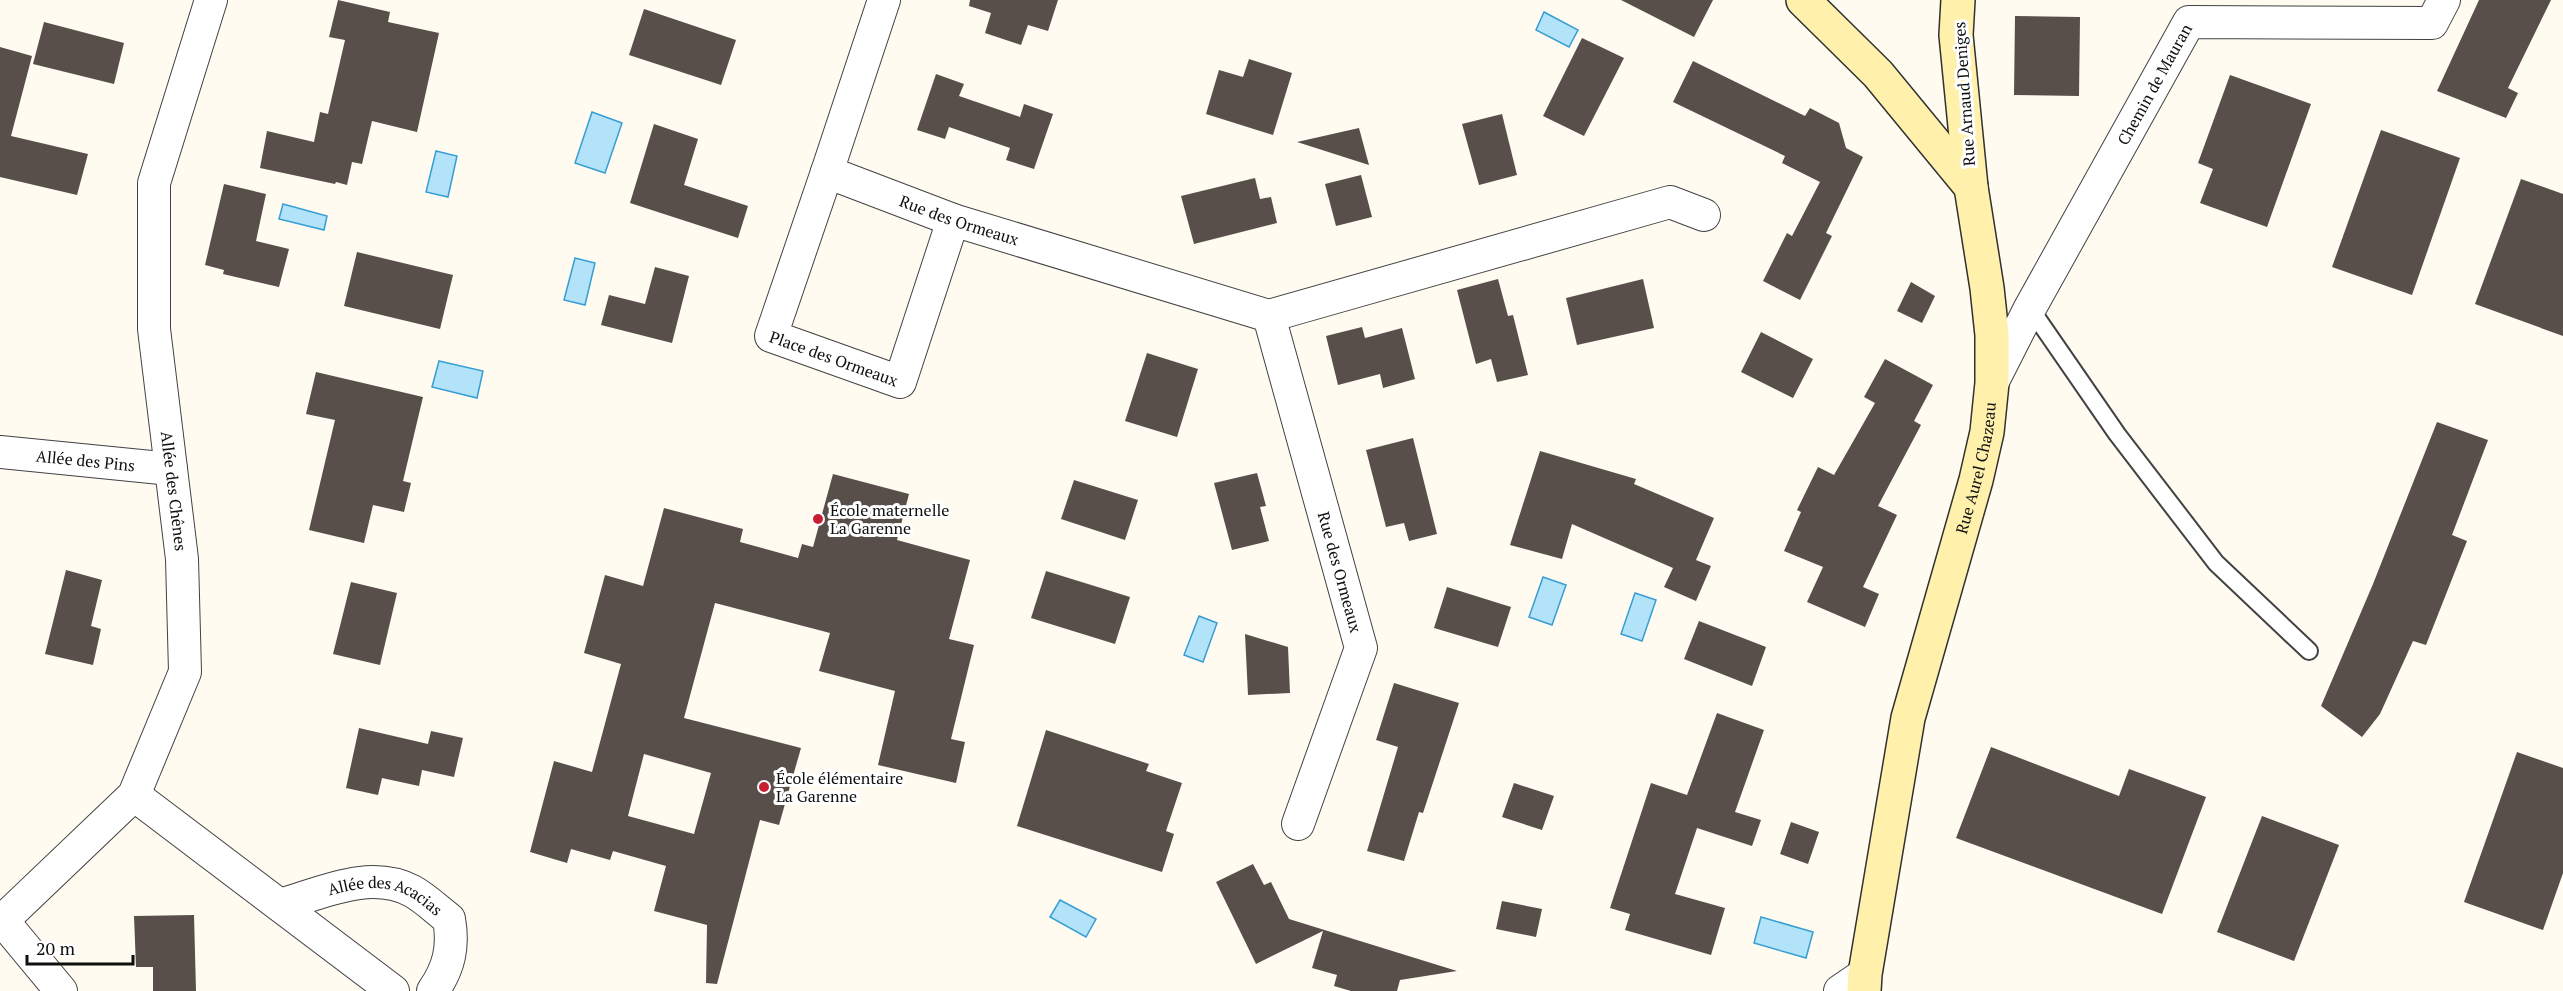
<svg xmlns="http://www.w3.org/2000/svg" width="2563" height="991" font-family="'PT Serif',serif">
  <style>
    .water { fill: #b3e3f9; stroke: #369ed4; stroke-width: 1.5 }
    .building { fill: #584f4b; fill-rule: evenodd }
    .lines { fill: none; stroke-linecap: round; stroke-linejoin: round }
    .lane-casing { stroke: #424242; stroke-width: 20 }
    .street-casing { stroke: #424242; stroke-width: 34 }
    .secondary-casing { stroke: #313131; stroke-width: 36 }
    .lane { stroke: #fff; stroke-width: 16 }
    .street { stroke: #fff; stroke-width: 32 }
    .secondary { stroke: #fff1ac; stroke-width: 33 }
    .poi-dot { fill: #c61f31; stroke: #fff; stroke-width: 2 }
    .labels { text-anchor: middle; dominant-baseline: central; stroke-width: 6; stroke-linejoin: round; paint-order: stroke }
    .street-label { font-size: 16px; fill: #0f0f0f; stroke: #fff }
    .poi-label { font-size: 16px; fill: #0f0f0f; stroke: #fff; text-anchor: start }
  </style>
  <rect width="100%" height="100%" fill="#fffbf1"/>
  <!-- water -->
  <g class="water">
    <path d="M 1544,12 L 1578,30 L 1569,47 L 1536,30 Z"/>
    <path d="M 592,112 L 622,123 L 605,173 L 575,163 Z"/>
    <path d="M 436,151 L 457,156 L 448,197 L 426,192 Z"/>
    <path d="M 283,204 L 327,216 L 324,230 L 279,219 Z"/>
    <path d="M 575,258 L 595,263 L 585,305 L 564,300 Z"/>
    <path d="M 439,361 L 483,371 L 477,398 L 432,387 Z"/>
    <path d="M 1543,577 L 1566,585 L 1552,625 L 1529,617 Z"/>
    <path d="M 1635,593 L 1656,600 L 1642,641 L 1621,634 Z"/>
    <path d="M 1199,616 L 1217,623 L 1203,662 L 1184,655 Z"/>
    <path d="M 1060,900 L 1096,919 L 1086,937 L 1050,917 Z"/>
    <path d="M 1761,917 L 1813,932 L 1806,958 L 1754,943 Z"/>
  </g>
  <!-- building -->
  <g class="building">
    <path d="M 338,0 L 390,12 L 388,22 L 439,33 L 417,132 L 372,121 L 362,164 L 352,162 L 347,185 L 336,182 L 335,184 L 260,168 L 267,131 L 314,142 L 320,112 L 328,114 L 345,40 L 329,37 Z"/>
    <path d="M 970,0 L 1058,0 L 1048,31 L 1028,25 L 1021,45 L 985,33 L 991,13 L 969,6 Z"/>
    <path d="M 1621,0 L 1713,0 L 1694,37 Z"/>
    <path d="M 2479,0 L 2551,0 L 2508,88 L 2518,93 L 2506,118 L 2437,91 Z"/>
    <path d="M 644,9 L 736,40 L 721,85 L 629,55 Z"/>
    <path d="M 2015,16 L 2080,17 L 2079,96 L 2014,95 Z"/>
    <path d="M 44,22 L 124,43 L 114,84 L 33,64 Z"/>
    <path d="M 1582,38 L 1624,58 L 1584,136 L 1543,116 Z"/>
    <path d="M 0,47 L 32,56 L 11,136 L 88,154 L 77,195 L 0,177 Z"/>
    <path d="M 1249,59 L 1292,73 L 1273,135 L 1206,114 L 1219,70 L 1243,77 Z"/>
    <path d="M 1693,61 L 1805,116 L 1810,108 L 1839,123 L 1846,148 L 1863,157 L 1826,233 L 1832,236 L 1800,300 L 1763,281 L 1787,233 L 1792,236 L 1820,182 L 1782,163 L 1785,156 L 1673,102 Z"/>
    <path d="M 936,74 L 964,84 L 959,96 L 1020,117 L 1024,104 L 1053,114 L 1034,169 L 1006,160 L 1010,148 L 949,127 L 945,139 L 917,130 Z"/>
    <path d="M 2230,75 L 2311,104 L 2267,227 L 2200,203 L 2213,169 L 2198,163 Z"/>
    <path d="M 1502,114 L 1517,175 L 1479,185 L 1462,124 Z"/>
    <path d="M 654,124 L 698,139 L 684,185 L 748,206 L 738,238 L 630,203 Z"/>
    <path d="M 1359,128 L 1369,165 L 1297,142 Z"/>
    <path d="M 2381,130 L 2460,158 L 2412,295 L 2332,267 Z"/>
    <path d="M 1361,175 L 1372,217 L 1336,226 L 1325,184 Z"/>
    <path d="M 1255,178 L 1260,199 L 1271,197 L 1277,223 L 1194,244 L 1181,196 Z"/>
    <path d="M 2521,179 L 2563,194 L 2563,336 L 2475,304 Z"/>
    <path d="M 224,184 L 266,194 L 256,241 L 289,249 L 279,287 L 223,274 L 224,270 L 205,265 Z"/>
    <path d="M 357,252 L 453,275 L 440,329 L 344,306 Z"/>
    <path d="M 655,267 L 689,276 L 672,343 L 601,325 L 609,295 L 645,304 Z"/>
    <path d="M 1498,279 L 1508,316 L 1513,315 L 1528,375 L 1497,382 L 1491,359 L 1476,364 L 1457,290 Z"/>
    <path d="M 1643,279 L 1654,328 L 1577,345 L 1566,298 Z"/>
    <path d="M 1911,282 L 1935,296 L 1922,323 L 1897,311 Z"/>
    <path d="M 1362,327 L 1365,338 L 1402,328 L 1415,379 L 1383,388 L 1380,374 L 1338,385 L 1326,336 Z"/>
    <path d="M 1761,332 L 1813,359 L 1793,398 L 1741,372 Z"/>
    <path d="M 1147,353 L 1198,369 L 1177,437 L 1125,421 Z"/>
    <path d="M 1885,359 L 1933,385 L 1914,421 L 1921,425 L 1878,506 L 1897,515 L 1863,587 L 1879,594 L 1865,627 L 1807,602 L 1823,567 L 1784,551 L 1801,512 L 1797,510 L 1818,467 L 1834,475 L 1875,403 L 1864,397 Z"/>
    <path d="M 316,372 L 423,397 L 403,481 L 411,483 L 404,512 L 373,505 L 364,543 L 309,530 L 335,420 L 306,414 Z"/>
    <path d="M 2437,422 L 2488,440 L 2452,535 L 2467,541 L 2426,645 L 2413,641 L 2380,714 L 2362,737 L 2321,706 L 2373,584 Z"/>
    <path d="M 1413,438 L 1437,534 L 1409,541 L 1404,523 L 1386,527 L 1366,450 Z"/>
    <path d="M 1540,451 L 1636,479 L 1634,484 L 1714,518 L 1696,560 L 1711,566 L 1696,601 L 1664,587 L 1673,568 L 1572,524 L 1562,559 L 1510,545 Z"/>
    <path d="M 1257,473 L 1266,506 L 1260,507 L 1269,541 L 1232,550 L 1214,483 Z"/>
    <path d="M 833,474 L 909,494 L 897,540 L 970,560 L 949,639 L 974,645 L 951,739 L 965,742 L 956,783 L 878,765 L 895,691 L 819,671 L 830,633 L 715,603 L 684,718 L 801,748 L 779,825 L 760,820 L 717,984 L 706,983 L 707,925 L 654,911 L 666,866 L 613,851 L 610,860 L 571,849 L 567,863 L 530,852 L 554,761 L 592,772 L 621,664 L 584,653 L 605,575 L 643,586 L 664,508 L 743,529 L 740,542 L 798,558 L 802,544 L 813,547 ZM 644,754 L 711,773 L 694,834 L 628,816 Z"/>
    <path d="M 1074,480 L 1138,500 L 1125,540 L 1061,519 Z"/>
    <path d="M 66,570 L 102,580 L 91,626 L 101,629 L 93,665 L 45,654 Z"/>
    <path d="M 1046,571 L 1130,597 L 1115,644 L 1031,618 Z"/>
    <path d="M 351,582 L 397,593 L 380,665 L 333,654 Z"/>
    <path d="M 1447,587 L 1511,607 L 1498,647 L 1434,628 Z"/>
    <path d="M 1699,621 L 1766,647 L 1752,686 L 1684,659 Z"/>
    <path d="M 1245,634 L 1288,647 L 1290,693 L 1248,695 Z"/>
    <path d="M 1394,683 L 1459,703 L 1423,813 L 1419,812 L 1404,861 L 1367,851 L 1398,747 L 1376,740 Z"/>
    <path d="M 1717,713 L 1764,730 L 1735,812 L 1761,820 L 1752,846 L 1697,828 L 1675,894 L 1725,908 L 1711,955 L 1625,930 L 1630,914 L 1610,908 L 1651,783 L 1687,795 Z"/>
    <path d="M 359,728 L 428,744 L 431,731 L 463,738 L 454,777 L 422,770 L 419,786 L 382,778 L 378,795 L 346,788 Z"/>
    <path d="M 1046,730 L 1149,764 L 1146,771 L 1182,783 L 1166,831 L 1174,834 L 1162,872 L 1017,826 Z"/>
    <path d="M 1991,747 L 2119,796 L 2129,769 L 2206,797 L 2162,914 L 1956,838 Z"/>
    <path d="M 2517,752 L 2563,768 L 2563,873 L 2543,930 L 2464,902 Z"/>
    <path d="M 1514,783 L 1554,796 L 1542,830 L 1502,817 Z"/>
    <path d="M 2262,816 L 2339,845 L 2294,961 L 2217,932 Z"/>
    <path d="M 1791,822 L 1819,832 L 1808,864 L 1780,854 Z"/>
    <path d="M 1253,864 L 1264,885 L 1271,882 L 1289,919 L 1457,971 L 1400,980 L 1397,991 L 1351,991 L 1334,986 L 1337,975 L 1312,968 L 1323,931 L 1256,964 L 1216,882 Z"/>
    <path d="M 1502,901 L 1542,909 L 1536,937 L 1496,929 Z"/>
    <path d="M 194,915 L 196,991 L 153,991 L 153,967 L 136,967 L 134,916 Z"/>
  </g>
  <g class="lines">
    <defs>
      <path id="lane" d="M 2030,308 L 2117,434 L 2216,563 L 2309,651"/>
      <g id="street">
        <path id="s1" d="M 884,0 L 827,172 L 953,220 L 1269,316 L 1361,648 L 1298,824"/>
        <path id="s2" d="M 827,172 L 771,336 L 900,382 L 953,220"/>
        <path d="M 1269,316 L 1670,202 L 1704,215"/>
        <path id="s3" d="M 1992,383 L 2030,308 L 2189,22 L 2432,23 L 2444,0"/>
        <path id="s4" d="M 0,452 L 171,469"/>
        <path d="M 134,795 L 393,991"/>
        <path id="s5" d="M 280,905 C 322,893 370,869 412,891 C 425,898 437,910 449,919 C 454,947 449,968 433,991"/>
        <path d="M 3,921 L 61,991"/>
        <path d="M 0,923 L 134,795 L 185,672 L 182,559 L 154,329 L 154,183 L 211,0"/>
        <path d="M 1840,991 L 1865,974"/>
      </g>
      <g id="secondary">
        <path d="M 1803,0 L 1878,74 L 1971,187"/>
        <path id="s6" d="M 1864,991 L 1865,974 L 1908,718 L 1976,480 L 1987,432 L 1992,383 L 1992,335 L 1987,288 L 1971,187 L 1956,35 L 1958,0"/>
      </g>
    </defs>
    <!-- lane casing -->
    <use href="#lane" class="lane-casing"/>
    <!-- street casing -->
    <use href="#street" class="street-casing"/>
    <!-- secondary casing -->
    <use href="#secondary" class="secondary-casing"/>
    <!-- lane -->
    <use href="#lane" class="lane"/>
    <!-- street -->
    <use href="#street" class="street"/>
    <!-- secondary -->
    <use href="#secondary" class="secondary"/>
  </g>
  <!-- markers -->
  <g class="poi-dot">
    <circle cx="818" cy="519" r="6"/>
    <circle cx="764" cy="787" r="6"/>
  </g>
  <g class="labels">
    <!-- street labels -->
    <g class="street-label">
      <text stroke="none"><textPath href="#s3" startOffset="340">Chemin de Mauran</textPath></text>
      <text transform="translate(1964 94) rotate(-94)">Rue Arnaud Deniges</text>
      <text stroke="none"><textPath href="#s1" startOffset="322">Rue des Ormeaux</textPath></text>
      <text stroke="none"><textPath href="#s2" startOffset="240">Place des Ormeaux</textPath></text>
      <text stroke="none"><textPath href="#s4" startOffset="86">Allée des Pins</textPath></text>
      <text stroke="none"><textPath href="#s6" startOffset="536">Rue Aurel Chazeau</textPath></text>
      <text transform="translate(174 491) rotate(83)">Allée des Chênes</text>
      <text stroke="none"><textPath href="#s1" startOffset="912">Rue des Ormeaux</textPath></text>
      <text stroke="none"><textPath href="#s5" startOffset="111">Allée des Acacias</textPath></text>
    </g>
    <!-- poi labels -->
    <g class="poi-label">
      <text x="830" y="510">École maternelle<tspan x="830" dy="18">La Garenne</tspan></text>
      <text x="776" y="778">École élémentaire<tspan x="776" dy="18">La Garenne</tspan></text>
    </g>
  </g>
  <!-- scale -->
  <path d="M27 955v9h106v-9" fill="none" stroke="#0f0f0f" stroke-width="3"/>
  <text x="36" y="955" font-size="18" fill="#0f0f0f" stroke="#ffffff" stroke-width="4.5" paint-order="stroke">20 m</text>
</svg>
